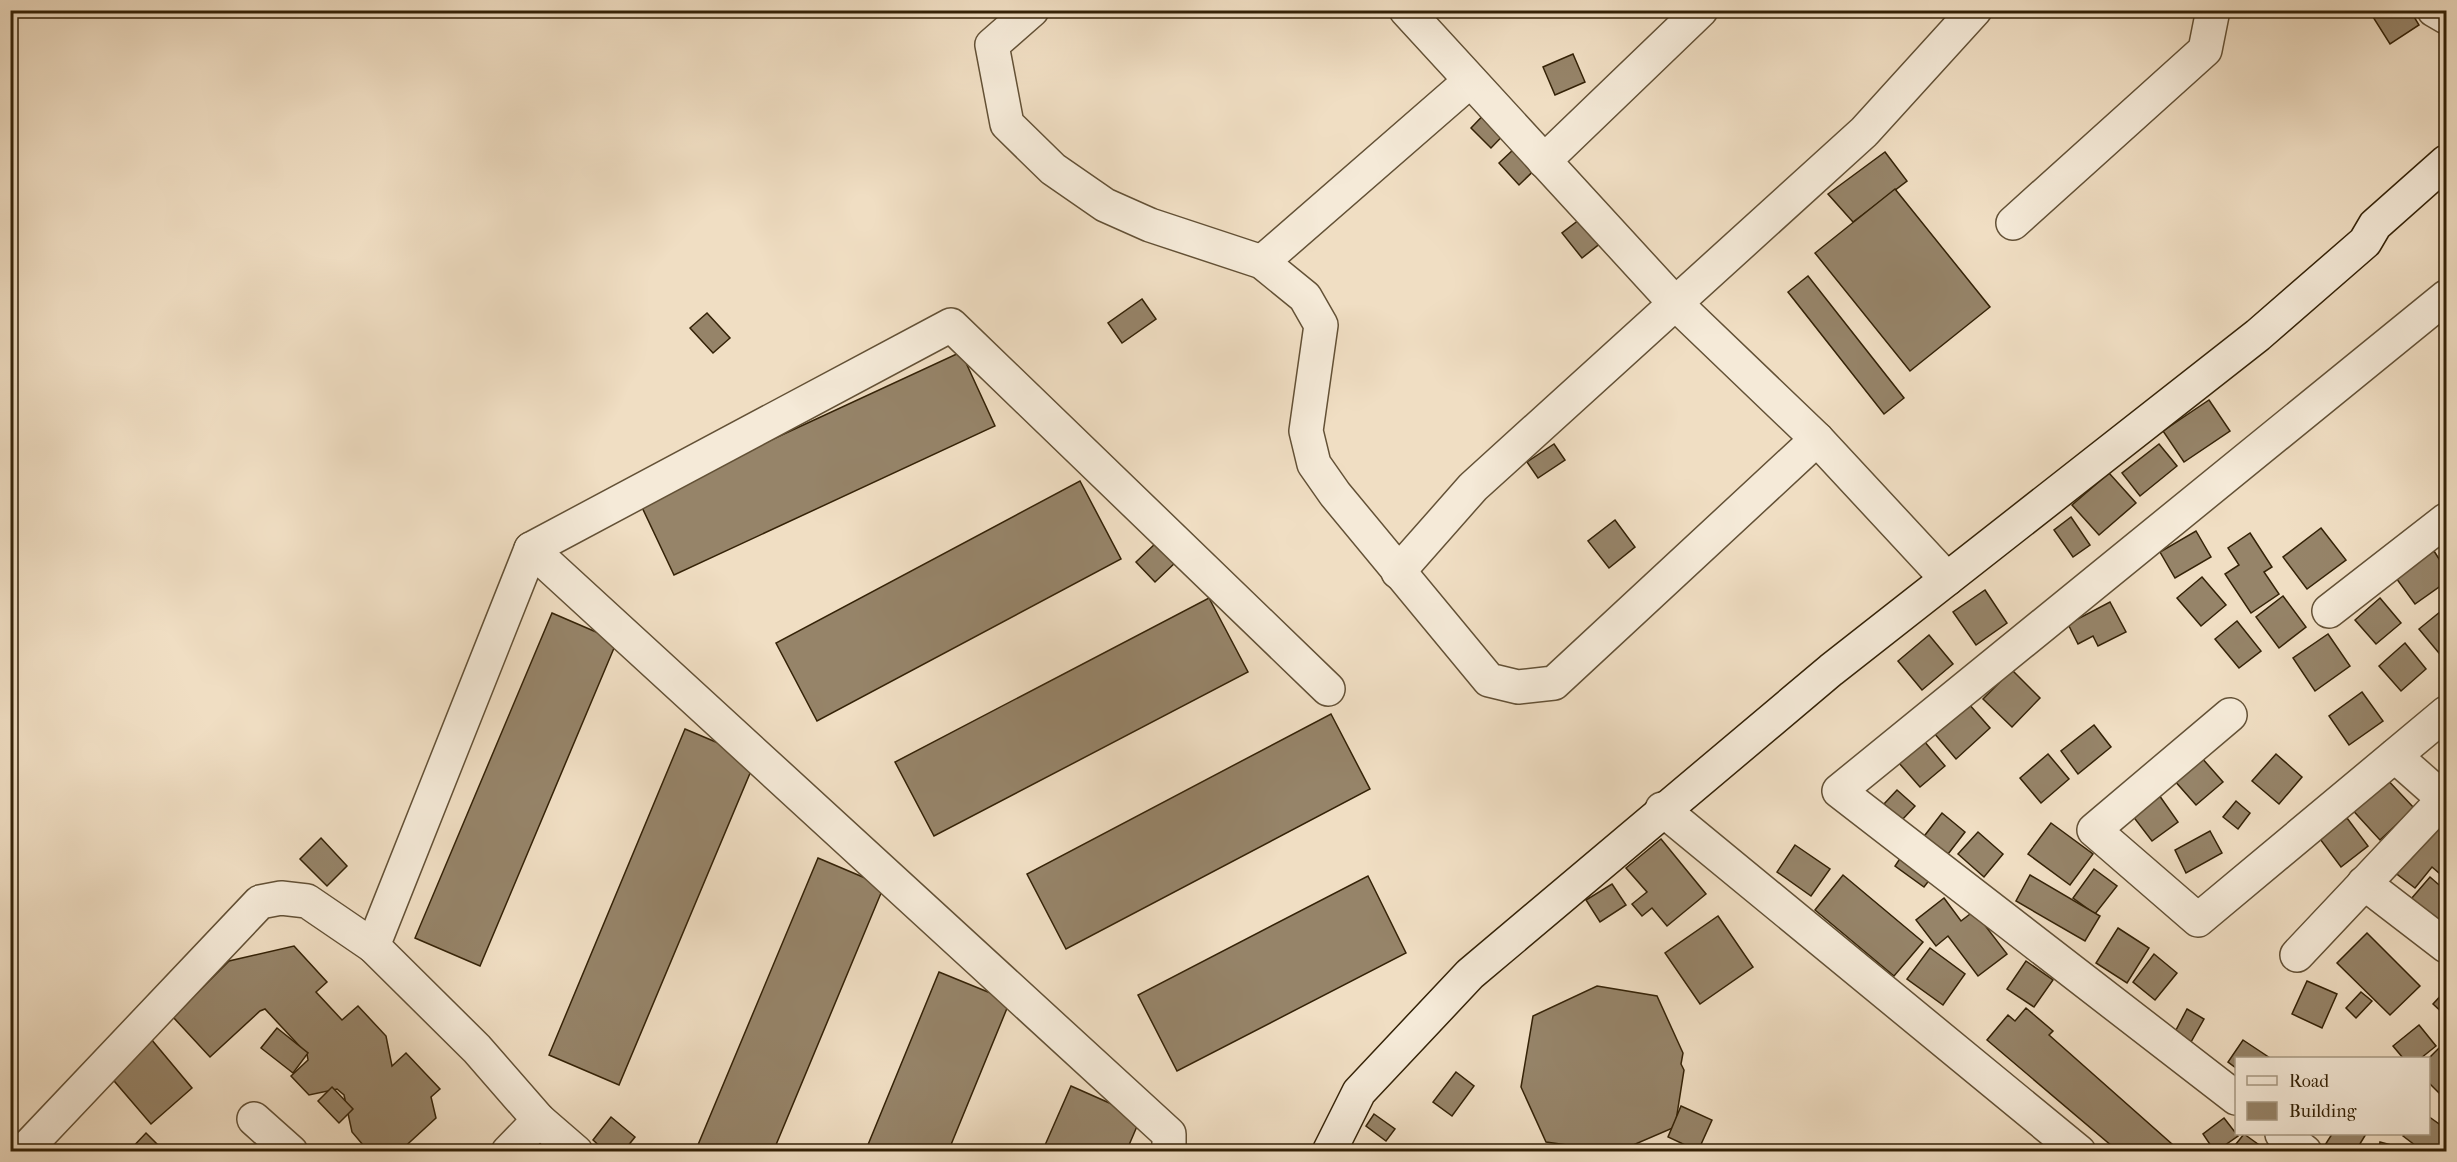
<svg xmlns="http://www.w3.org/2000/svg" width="2457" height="1162" font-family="'IM FELL French Canon',serif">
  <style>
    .building { fill: #968469; stroke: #342207; stroke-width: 1.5 }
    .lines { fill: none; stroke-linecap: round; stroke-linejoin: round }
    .street-casing { stroke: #635136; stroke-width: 36 }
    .secondary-casing { stroke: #342207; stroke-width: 36 }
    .street { stroke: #f5ead8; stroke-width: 33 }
    .secondary { stroke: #f5ead8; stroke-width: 33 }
  </style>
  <rect width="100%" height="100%" fill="#f0dec3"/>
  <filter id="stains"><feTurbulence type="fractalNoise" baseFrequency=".00333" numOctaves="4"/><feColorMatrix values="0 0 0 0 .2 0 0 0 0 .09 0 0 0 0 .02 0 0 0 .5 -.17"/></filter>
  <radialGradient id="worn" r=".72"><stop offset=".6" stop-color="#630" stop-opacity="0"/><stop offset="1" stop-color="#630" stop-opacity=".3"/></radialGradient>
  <!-- building -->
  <g class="building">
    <path d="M 2384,10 L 2410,10 L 2419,25 L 2390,44 L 2373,17 Z"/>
    <path d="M 1573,54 L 1585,82 L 1555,95 L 1543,67 Z"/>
    <path d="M 1493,105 L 1514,124 L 1491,148 L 1471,128 Z"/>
    <path d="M 1529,135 L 1549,156 L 1519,185 L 1499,163 Z"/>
    <path d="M 1885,152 L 1907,181 L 1853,222 L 1828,194 Z"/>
    <path d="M 1895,189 L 1990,307 L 1910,371 L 1815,253 Z"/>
    <path d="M 1588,213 L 1607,238 L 1582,258 L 1562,233 Z"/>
    <path d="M 1808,276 L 1904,398 L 1884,414 L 1788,292 Z"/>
    <path d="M 1142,299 L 1156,319 L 1122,343 L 1108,323 Z"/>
    <path d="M 707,313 L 730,338 L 713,353 L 690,328 Z"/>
    <path d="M 961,352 L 995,426 L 674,575 L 639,501 Z"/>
    <path d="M 2209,400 L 2230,431 L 2184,462 L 2163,431 Z"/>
    <path d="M 1554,444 L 1565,460 L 1538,478 L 1527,462 Z"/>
    <path d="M 2159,444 L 2177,466 L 2140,496 L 2122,473 Z"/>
    <path d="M 2109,473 L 2136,503 L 2099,535 L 2072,505 Z"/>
    <path d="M 1080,481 L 1121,559 L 817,721 L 776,643 Z"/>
    <path d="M 2071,517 L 2090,545 L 2073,557 L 2054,530 Z"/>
    <path d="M 1615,520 L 1635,547 L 1609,568 L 1588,541 Z"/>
    <path d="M 2321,528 L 2346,560 L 2307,589 L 2283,557 Z"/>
    <path d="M 2196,531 L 2211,557 L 2175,578 L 2160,552 Z"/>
    <path d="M 2250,533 L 2272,567 L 2264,572 L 2279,594 L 2251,613 L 2225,574 L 2239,565 L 2228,548 Z"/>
    <path d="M 1158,541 L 1177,561 L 1155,582 L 1136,562 Z"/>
    <path d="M 2434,551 L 2446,570 L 2446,582 L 2415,604 L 2396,578 Z"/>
    <path d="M 2202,577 L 2226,605 L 2201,626 L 2177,598 Z"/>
    <path d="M 1985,590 L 2007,623 L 1976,645 L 1953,612 Z"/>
    <path d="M 2283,596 L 2306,627 L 2279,648 L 2256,617 Z"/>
    <path d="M 1209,598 L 1248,672 L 934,836 L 895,762 Z"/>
    <path d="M 2380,598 L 2401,623 L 2376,644 L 2355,620 Z"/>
    <path d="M 2110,602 L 2126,632 L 2098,646 L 2093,636 L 2078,644 L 2068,624 Z"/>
    <path d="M 2446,607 L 2446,655 L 2443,658 L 2419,629 Z"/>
    <path d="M 552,613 L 617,641 L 480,966 L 415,938 Z"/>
    <path d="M 2237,621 L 2261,651 L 2239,668 L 2215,639 Z"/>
    <path d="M 2328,634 L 2350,666 L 2315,691 L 2293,658 Z"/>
    <path d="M 1929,635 L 1953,664 L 1922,690 L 1898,661 Z"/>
    <path d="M 2405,643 L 2426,669 L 2401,691 L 2379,666 Z"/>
    <path d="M 2012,670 L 2040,698 L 2012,727 L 1983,699 Z"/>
    <path d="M 2362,692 L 2383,721 L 2349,745 L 2329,716 Z"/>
    <path d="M 1968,703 L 1990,728 L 1956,759 L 1934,733 Z"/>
    <path d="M 1331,714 L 1370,789 L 1066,949 L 1027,874 Z"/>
    <path d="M 2094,725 L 2111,747 L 2078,774 L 2061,751 Z"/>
    <path d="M 685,729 L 756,759 L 619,1085 L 549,1055 Z"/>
    <path d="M 1924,741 L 1945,766 L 1920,787 L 1899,763 Z"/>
    <path d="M 2048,754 L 2069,779 L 2041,803 L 2020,778 Z"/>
    <path d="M 2276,754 L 2302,777 L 2279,804 L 2252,781 Z"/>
    <path d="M 2201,757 L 2223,782 L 2196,805 L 2174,780 Z"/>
    <path d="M 2382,774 L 2414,808 L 2380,840 L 2348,805 Z"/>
    <path d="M 1897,790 L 1915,806 L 1902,820 L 1884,804 Z"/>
    <path d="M 2159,795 L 2178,822 L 2152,841 L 2132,815 Z"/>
    <path d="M 2236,801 L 2250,813 L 2238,829 L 2223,817 Z"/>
    <path d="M 1942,813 L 1965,832 L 1945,858 L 1922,839 Z"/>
    <path d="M 2347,818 L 2368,846 L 2341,867 L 2320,839 Z"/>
    <path d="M 2429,818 L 2446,832 L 2446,879 L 2432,867 L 2415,888 L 2389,868 Z"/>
    <path d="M 2051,823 L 2093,854 L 2070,885 L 2028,854 Z"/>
    <path d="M 2210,831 L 2222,853 L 2186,873 L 2175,850 Z"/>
    <path d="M 1978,832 L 2003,854 L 1984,877 L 1958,854 Z"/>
    <path d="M 321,838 L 347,866 L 327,886 L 300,859 Z"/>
    <path d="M 1661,839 L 1706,894 L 1667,926 L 1652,908 L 1642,916 L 1632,904 L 1647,892 L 1626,868 Z"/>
    <path d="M 1795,845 L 1830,869 L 1811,896 L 1777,872 Z"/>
    <path d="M 1901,857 L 1931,878 L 1924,887 L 1895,866 Z"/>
    <path d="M 818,858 L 884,886 L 773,1152 L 695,1152 Z"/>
    <path d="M 2094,869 L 2117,886 L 2095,914 L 2073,898 Z"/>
    <path d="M 1843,875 L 1923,942 L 1894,976 L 1815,910 Z"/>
    <path d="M 2030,875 L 2100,916 L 2085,941 L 2016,901 Z"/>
    <path d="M 1368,876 L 1406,953 L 1177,1071 L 1138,995 Z"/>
    <path d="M 2430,877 L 2446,891 L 2446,941 L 2405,906 Z"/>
    <path d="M 1612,884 L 1626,905 L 1600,922 L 1586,900 Z"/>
    <path d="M 1944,898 L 1961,921 L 1974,911 L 2007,954 L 1978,976 L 1948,936 L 1936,946 L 1916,920 Z"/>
    <path d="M 1718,916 L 1753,967 L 1700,1004 L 1665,953 Z"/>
    <path d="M 2118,928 L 2149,948 L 2127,983 L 2096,963 Z"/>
    <path d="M 2367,933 L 2420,986 L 2390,1015 L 2337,963 Z"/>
    <path d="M 294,946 L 327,982 L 316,992 L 342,1020 L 358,1006 L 386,1036 L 392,1066 L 406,1053 L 440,1089 L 431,1097 L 436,1118 L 399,1152 L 369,1152 L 352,1132 L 344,1095 L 337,1089 L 309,1095 L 291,1076 L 308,1060 L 307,1054 L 265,1009 L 260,1011 L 210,1057 L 173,1017 L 229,961 Z"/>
    <path d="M 1930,948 L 1965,974 L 1943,1005 L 1907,979 Z"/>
    <path d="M 2154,954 L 2177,973 L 2155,1000 L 2133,982 Z"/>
    <path d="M 2026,961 L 2053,980 L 2034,1007 L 2007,989 Z"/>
    <path d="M 939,972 L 1010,1001 L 948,1152 L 865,1152 Z"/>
    <path d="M 2307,981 L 2337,994 L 2322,1028 L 2292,1014 Z"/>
    <path d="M 1597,986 L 1657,996 L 1683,1053 L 1681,1064 L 1684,1070 L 1675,1127 L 1617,1152 L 1546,1142 L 1521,1087 L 1533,1016 Z"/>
    <path d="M 2446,990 L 2446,1016 L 2433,1004 Z"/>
    <path d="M 2361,992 L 2372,1001 L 2356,1018 L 2346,1008 Z"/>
    <path d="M 2026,1008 L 2053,1031 L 2049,1035 L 2181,1152 L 2119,1152 L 1987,1040 L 2008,1015 L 2015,1021 Z"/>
    <path d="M 2187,1009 L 2204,1019 L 2191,1042 L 2175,1032 Z"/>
    <path d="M 2419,1025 L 2436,1046 L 2421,1058 L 2403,1058 L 2393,1046 Z"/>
    <path d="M 277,1028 L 308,1053 L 293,1073 L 261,1048 Z"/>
    <path d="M 151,1039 L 192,1088 L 151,1124 L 109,1075 Z"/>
    <path d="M 2243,1040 L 2270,1058 L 2236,1058 L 2236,1068 L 2228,1062 Z"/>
    <path d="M 2446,1041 L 2446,1100 L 2428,1082 L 2428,1059 Z"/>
    <path d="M 1456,1072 L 1474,1086 L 1452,1116 L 1433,1102 Z"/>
    <path d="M 1071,1086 L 1141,1117 L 1126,1152 L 1042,1152 Z"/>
    <path d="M 332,1087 L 353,1109 L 339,1123 L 318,1101 Z"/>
    <path d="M 1681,1106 L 1712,1120 L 1698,1151 L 1668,1137 Z"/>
    <path d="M 1374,1114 L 1395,1129 L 1386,1141 L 1366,1126 Z"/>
    <path d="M 2428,1116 L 2446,1129 L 2446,1152 L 2424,1152 L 2403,1136 L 2405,1134 L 2428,1134 Z"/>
    <path d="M 611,1117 L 635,1137 L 623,1152 L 606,1152 L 593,1140 Z"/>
    <path d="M 2224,1118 L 2238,1136 L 2215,1152 L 2203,1134 Z"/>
    <path d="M 146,1133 L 165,1152 L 128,1152 Z"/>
    <path d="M 2244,1134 L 2269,1152 L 2235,1152 L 2232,1149 Z"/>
    <path d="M 2332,1134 L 2366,1134 L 2355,1152 L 2335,1152 L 2325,1145 Z"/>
    <path d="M 2380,1142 L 2417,1152 L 2378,1152 Z"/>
  </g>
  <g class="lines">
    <defs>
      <g id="street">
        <path d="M 1032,10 L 992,45 L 1007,124 L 1053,169 L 1105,205 L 1150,225 L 1262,262 L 1305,297 L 1321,325 L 1306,431 L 1314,464 L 1335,494 L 1489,680 L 1518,687 L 1554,683 L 1817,439"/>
        <path d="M 1406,10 L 1674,302 L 1817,439 L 1947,579"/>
        <path d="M 2434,10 L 2446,17"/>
        <path d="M 1544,161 L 1701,10"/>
        <path d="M 2013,223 L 2205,50 L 2213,10"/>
        <path d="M 1262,262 L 1470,81"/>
        <path d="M 531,549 L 951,325 L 1328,689"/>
        <path d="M 1398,572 L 1473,487 L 1864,132 L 1975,10"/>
        <path d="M 2329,611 L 2446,520"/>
        <path d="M 2230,715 L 2094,830 L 2198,920 L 2446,713"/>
        <path d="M 2395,756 L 2446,801"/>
        <path d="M 1662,809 L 2079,1152"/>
        <path d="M 2364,883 L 2446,946"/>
        <path d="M 2297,955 L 2444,799"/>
        <path d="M 2236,1098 L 1839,791 L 2446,297"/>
        <path d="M 254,1119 L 291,1152"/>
        <path d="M 2282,1134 L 2305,1152"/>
        <path d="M 23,1152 L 260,902 L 281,898 L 307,901 L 373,946"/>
        <path d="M 508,1152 L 539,1120"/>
        <path d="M 576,1152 L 539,1120 L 477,1049 L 373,946 L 531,549 L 1169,1134 L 1169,1152"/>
      </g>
      <path id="secondary" d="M 1329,1152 L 1359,1092 L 1470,974 L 1831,670 L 2258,335 L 2365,242 L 2375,225 L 2446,162"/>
    </defs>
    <!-- street casing -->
    <use href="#street" class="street-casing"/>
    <!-- secondary casing -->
    <use href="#secondary" class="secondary-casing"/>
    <!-- street -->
    <use href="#street" class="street"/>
    <!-- secondary -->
    <use href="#secondary" class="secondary"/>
  </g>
  <!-- margin -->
  <rect width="2457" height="1162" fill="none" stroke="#f0dec3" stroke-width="36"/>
  <rect x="12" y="12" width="2433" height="1138" fill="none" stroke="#342207" stroke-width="3"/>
  <rect x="18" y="18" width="2421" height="1126" fill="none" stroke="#342207" stroke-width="1.5"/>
  <!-- legend -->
  <rect x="2235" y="1057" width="195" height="78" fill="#f5ead8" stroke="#a89a84" stroke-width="1.5"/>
  <rect x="2247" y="1076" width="30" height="9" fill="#f5ead8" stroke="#a89a84" stroke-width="1.5"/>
  <text x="2289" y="1087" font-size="18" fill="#342207">Road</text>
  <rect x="2247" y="1102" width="30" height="18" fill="#968469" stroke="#a89a84" stroke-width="1.5"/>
  <text x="2289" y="1117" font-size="18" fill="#342207">Building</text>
  <rect width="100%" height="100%" filter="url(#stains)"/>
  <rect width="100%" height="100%" fill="url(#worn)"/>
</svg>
